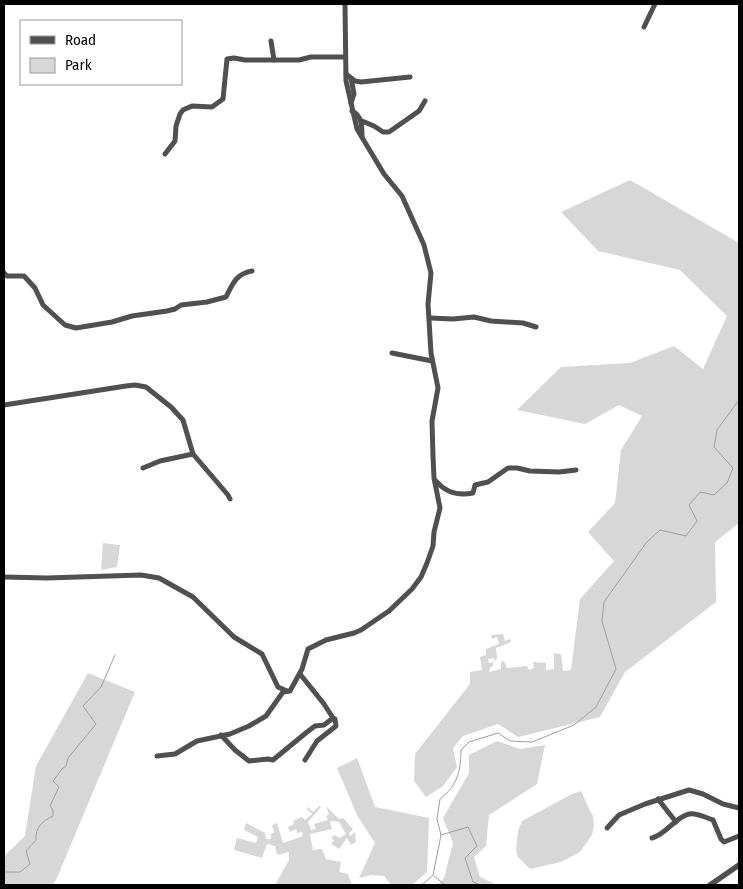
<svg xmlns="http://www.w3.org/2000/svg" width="743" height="889" font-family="'Fira Sans Condensed',sans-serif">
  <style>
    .green { fill: #d7d7d7 }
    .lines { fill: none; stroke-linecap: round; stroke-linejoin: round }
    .stream { stroke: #9e9e9e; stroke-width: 1 }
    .minor { stroke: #505050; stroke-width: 5 }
    .tertiary { stroke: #505050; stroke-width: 5.5 }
  </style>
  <rect width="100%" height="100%" fill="#fff"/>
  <!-- green -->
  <g class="green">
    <path d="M 630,180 L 739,243 L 739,523 L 715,542 L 716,602 L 625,672 L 600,717 L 518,737 L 498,724 L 463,736 L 453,748 L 457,767 L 443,786 L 426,797 L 414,781 L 415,754 L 470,684 L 470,672 L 482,670 L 480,657 L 486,655 L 486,649 L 499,644 L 497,637 L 492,639 L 491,635 L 503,634 L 505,641 L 510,639 L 511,642 L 496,648 L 497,659 L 494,661 L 494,658 L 488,659 L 489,663 L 493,662 L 493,666 L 490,668 L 489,672 L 501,669 L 501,662 L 504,661 L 507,668 L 527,666 L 529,670 L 534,668 L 533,662 L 546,663 L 546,670 L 554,669 L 554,653 L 561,654 L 563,671 L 571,670 L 580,599 L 614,561 L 588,532 L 615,503 L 621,450 L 642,416 L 619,405 L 585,424 L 517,410 L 561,367 L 630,363 L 674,346 L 703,369 L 727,316 L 680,270 L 598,251 L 561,212 Z"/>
    <path d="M 103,543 L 120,545 L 117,567 L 101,570 Z"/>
    <path d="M 88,673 L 135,692 L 56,880 L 52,885 L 4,885 L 4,856 L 25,836 L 36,766 Z"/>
    <path d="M 497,741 L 520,749 L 545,745 L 537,784 L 489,815 L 486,846 L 474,857 L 480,877 L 497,885 L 438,885 L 444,878 L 453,843 L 443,818 L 469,773 L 469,755 Z"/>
    <path d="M 357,758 L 375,807 L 429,818 L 427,872 L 412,885 L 391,885 L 384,876 L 371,875 L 359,878 L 375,843 L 358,817 L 337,768 Z"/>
    <path d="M 581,791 L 590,811 L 593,816 L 594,825 L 592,835 L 580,852 L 561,862 L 530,869 L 518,857 L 516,850 L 518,831 L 522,821 L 572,794 Z"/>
    <path d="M 319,806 L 321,807 L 308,822 L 311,830 L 316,829 L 314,824 L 328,820 L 326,816 L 329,814 L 326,806 L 339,819 L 343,818 L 353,829 L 349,833 L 350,836 L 355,832 L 356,842 L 351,845 L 347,838 L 339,849 L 331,844 L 334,840 L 331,838 L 334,835 L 340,838 L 346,834 L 339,822 L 330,821 L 332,829 L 310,834 L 313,850 L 322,849 L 326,859 L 341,862 L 339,872 L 348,874 L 352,885 L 275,885 L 289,860 L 289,852 L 277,855 L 275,846 L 267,844 L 262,858 L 234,850 L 237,838 L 256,843 L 258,837 L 244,830 L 246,823 L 265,833 L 266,839 L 271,839 L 271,834 L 274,832 L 272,825 L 277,823 L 283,843 L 303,836 L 302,832 L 297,833 L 296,829 L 290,832 L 288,827 L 294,824 L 293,821 L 302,817 L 305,820 L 312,814 L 307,809 L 308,807 L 313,812 Z"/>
  </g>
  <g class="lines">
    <!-- stream -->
    <g class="stream">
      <path d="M 441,835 L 468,827 L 477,846 L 465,858 L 473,882 L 480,885"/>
      <path d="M 4,872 L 20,872 L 30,864 L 26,851 L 36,840 C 35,828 42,821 53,816 L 53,810 L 50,806 L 59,787 L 53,781 L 62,769 L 66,766 L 68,758 L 96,724 L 83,706 L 101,687 L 115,655"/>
      <path d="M 434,876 L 445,885"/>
      <path d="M 370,885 L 372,885"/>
      <path d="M 422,885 L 433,875 L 441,835 L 437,819 L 440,799 C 457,786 461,771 461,750 L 469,742 L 498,733 L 510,741 L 532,742 L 574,725 L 596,707 L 616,669 L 602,621 L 604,602 L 646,543 L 660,530 L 686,536 L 697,521 L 689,505 L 700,492 L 714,495 L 727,483 L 733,468 L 714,447 L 717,430 L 739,400"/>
    </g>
    <!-- minor -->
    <g class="minor">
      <path d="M 644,27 L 655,4"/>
      <path d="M 271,41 L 274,60"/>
      <path d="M 346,74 L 355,81 L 361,82 L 410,77"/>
      <path d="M 351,103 L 354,94 L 351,78"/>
      <path d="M 352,111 C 362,115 362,127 362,137"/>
      <path d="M 362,121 L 374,126 L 383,132 L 389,132 L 419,111 L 425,101"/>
      <path d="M 165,154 L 175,141 L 176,126 L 180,114 L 183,110 L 192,106 L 212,107 L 223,99 L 227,59 L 234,58 L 245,60 L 299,60 L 311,57 L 345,57"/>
      <path d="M 4,273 L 7,276 L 24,276 L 35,288 L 43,305 L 65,325 L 76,328 L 112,322 L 132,316 L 167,311 L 175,309 L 181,305 L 207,302 L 226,297 C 233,283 236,274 252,271"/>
      <path d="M 430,318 L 453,319 L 474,317 L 491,321 L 523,323 L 536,327"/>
      <path d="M 392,353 L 432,361"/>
      <path d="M 4,405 L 126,386 L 135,385 L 146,387 L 171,407 L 183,420 L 193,454 L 228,495 L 230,499"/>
      <path d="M 143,468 L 160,461 L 193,454"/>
      <path d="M 436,481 C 446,493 458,496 473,493 L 475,485 L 488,482 L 508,468 L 517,468 L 530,471 L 559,472 L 576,470"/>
      <path d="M 4,577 L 47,578 L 141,575 L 159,578 L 193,597 L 234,637 L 262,654 L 278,687 L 287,691"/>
      <path d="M 300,674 L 324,704 L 333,718"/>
      <path d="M 221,735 L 235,750 L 249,761 L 268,759 L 273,760 L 307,732 L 315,726 L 324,725 L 333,718 L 335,719 L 336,726 L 317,741 L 305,760"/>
      <path d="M 157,756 L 175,754 L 197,741 L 230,734 L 249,726 L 266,716 L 283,692 L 290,691 L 302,669 L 308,649 L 326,640 L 354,633 L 361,630 L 389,611 L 412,589 L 421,577 L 427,563 L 433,546 L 434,532 L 440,508 L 434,478 L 433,456 L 432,421 L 438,388 L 431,353 L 428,304 L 431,273 L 424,245 L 402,196 L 384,174 L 357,129 L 346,81 L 345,4"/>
      <path d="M 658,799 L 676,822"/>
      <path d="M 607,828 L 619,815 L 645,804 L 689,790 L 703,794 L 723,804 L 739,808"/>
      <path d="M 652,838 C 667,834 675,817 689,814 C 696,812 706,818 713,820 L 721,839 L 724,842 L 739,836"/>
    </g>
    <!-- tertiary -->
    <path class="tertiary" d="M 710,885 L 739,865"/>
  </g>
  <!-- border -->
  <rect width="743" height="889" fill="none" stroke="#000000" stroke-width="10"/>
  <!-- legend -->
  <rect x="20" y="20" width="162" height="65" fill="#ffffff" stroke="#999999"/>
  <rect x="30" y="36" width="25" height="8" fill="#505050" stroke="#999999"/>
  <text x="65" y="45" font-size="15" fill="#000000">Road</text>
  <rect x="30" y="58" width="25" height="15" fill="#d7d7d7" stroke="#999999"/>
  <text x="65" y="70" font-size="15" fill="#000000">Park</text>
</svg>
